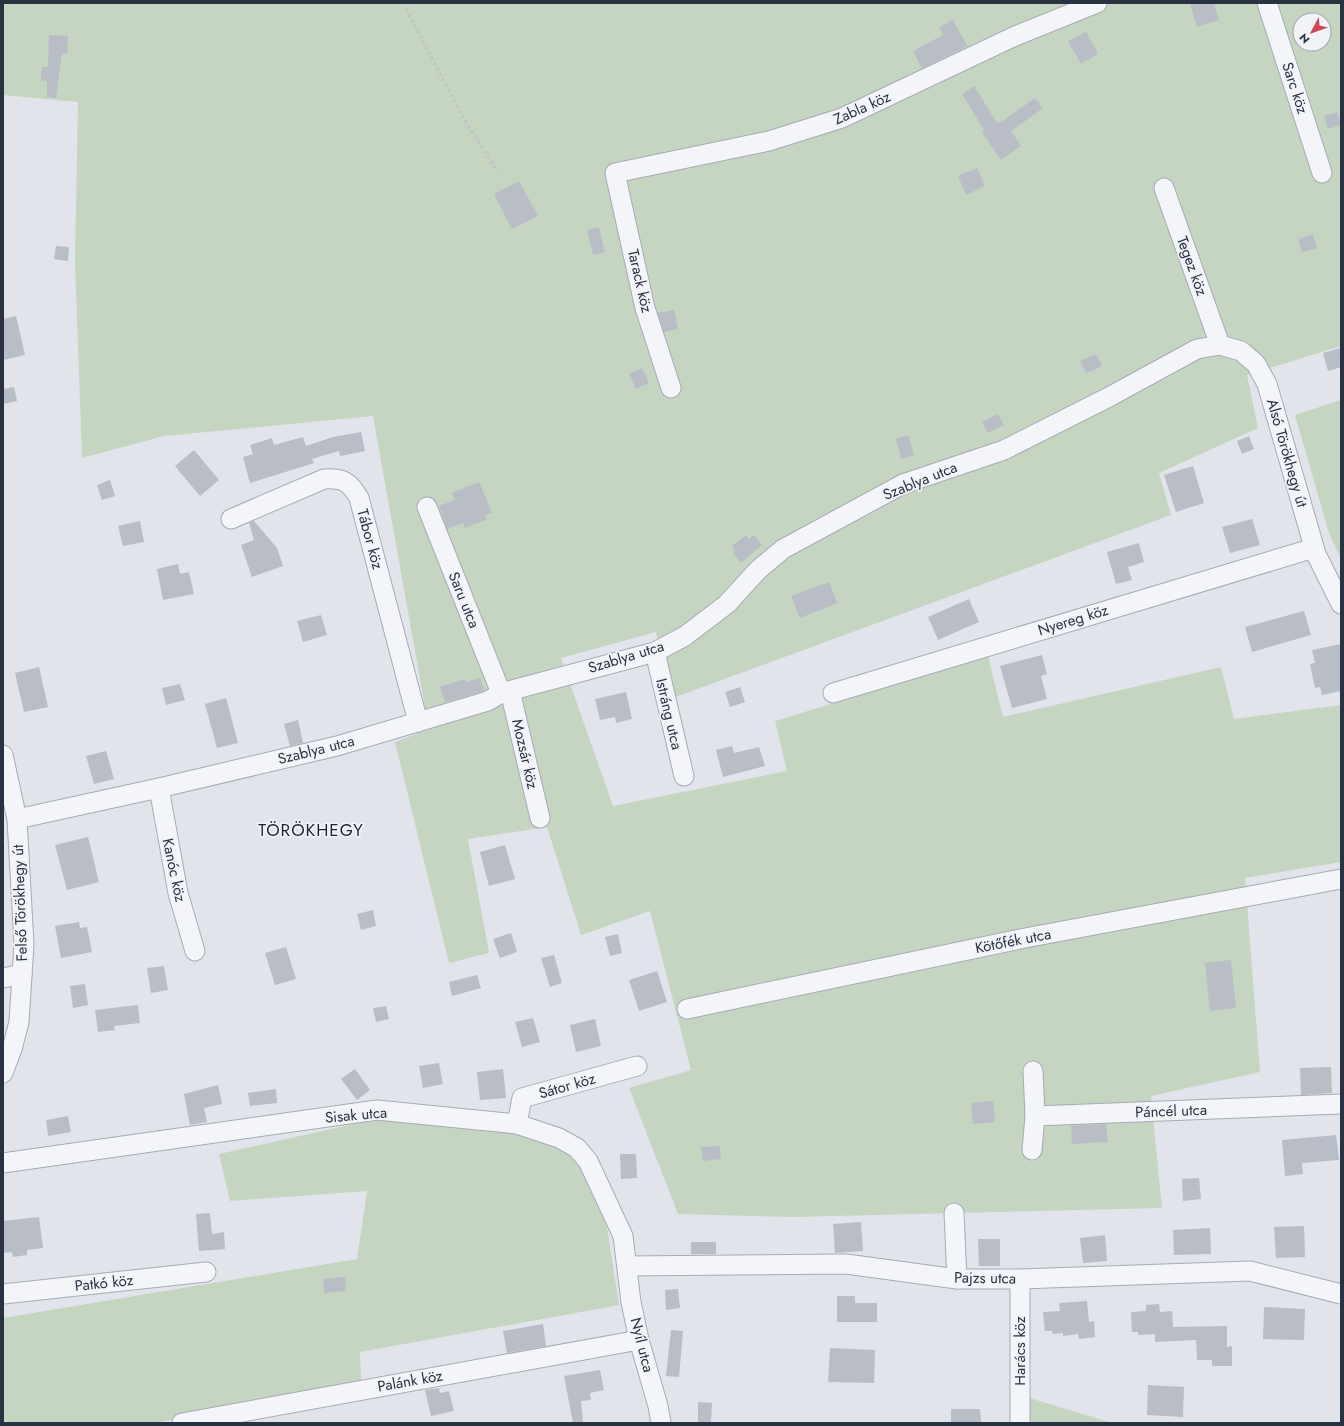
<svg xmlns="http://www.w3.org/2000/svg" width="1344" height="1426" font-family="Jost,sans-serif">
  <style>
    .green { fill: #c6d4c2; fill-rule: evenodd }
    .building { fill: #b8bdc6 }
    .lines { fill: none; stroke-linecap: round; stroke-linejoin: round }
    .minor-casing { stroke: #a6abb4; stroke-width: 21 }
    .path { stroke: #bfc2c8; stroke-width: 2.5; stroke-dasharray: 3 3; stroke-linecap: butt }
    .minor { stroke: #f4f5f8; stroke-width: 19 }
    .labels { text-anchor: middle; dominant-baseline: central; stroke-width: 3.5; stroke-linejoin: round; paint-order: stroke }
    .street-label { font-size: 15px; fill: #293241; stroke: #f1f3f7 }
    .quarter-label { font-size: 17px; letter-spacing: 1px; fill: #1c2332; stroke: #f1f3f7 }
  </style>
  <rect width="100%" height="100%" fill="#e1e4ea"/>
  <!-- green -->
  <g class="green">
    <path d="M 3,3 L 1341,3 L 1341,346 L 1247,375 L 1258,428 L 1159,473 L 1171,515 L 673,698 L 656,632 L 561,658 L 613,806 L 787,771 L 775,721 L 988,656 L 1003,717 L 1221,667 L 1234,719 L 1341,705 L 1341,862 L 1245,878 L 1260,1072 L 1151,1096 L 1162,1208 L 794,1217 L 678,1214 L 629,1088 L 691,1070 L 650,911 L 581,935 L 547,827 L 468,839 L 489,953 L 449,963 L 395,742 L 429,729 L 373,416 L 164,436 L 82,458 L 75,261 L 78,102 L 3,95 ZM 1300,20 L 1324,20 L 1324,44 L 1300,44 Z"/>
    <path d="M 1341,400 L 1341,559 L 1329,533 L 1295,415 Z"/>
    <path d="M 376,1119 L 512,1133 L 554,1144 L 580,1160 L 601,1188 L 619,1305 L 360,1352 L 361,1385 L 154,1423 L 3,1423 L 3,1318 L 357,1259 L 367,1191 L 230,1201 L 219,1154 Z"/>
    <path d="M 1023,1396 L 1112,1423 L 1027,1423 Z"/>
  </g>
  <!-- building -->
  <g class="building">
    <path d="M 1190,3 L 1214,3 L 1219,20 L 1197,27 Z"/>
    <path d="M 953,20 L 967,46 L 922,68 L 913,51 L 943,35 L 939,27 Z"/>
    <path d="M 1086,32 L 1098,54 L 1081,64 L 1068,41 Z"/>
    <path d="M 49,35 L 68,36 L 67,54 L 62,53 L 56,98 L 47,97 L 47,81 L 41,80 L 42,67 L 48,67 Z"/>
    <path d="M 974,86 L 997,123 L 1004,120 L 1035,98 L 1043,108 L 1011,131 L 1021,146 L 1001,160 L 982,132 L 984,130 L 962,94 Z"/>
    <path d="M 1337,112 L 1341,125 L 1328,129 L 1324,116 Z"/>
    <path d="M 977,168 L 985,186 L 966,195 L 958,176 Z"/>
    <path d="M 519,181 L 538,216 L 512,229 L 494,194 Z"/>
    <path d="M 599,227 L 605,252 L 593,255 L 587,230 Z"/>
    <path d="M 1313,234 L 1317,248 L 1302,252 L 1298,239 Z"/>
    <path d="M 56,246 L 69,247 L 68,261 L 54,259 Z"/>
    <path d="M 674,310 L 678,329 L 664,332 L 658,313 Z"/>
    <path d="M 16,316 L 25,355 L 3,360 L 3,319 Z"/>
    <path d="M 1341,348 L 1341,367 L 1328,371 L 1323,353 Z"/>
    <path d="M 1096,354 L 1102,366 L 1086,373 L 1080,361 Z"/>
    <path d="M 642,368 L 649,383 L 636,389 L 629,374 Z"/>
    <path d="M 14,387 L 17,401 L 3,404 L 3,389 Z"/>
    <path d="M 998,414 L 1004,425 L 988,433 L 982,422 Z"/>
    <path d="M 361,432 L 365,451 L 340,456 L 339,451 L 312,459 L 314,463 L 250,483 L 243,457 L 253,454 L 250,445 L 272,438 L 274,445 L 303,437 L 306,446 L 333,437 Z"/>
    <path d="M 908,435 L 914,455 L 901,459 L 896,439 Z"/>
    <path d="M 1249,436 L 1254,449 L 1242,454 L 1237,441 Z"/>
    <path d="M 194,450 L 219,480 L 200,496 L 175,466 Z"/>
    <path d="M 1193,466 L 1204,503 L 1176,512 L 1164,475 Z"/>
    <path d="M 110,480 L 115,496 L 102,500 L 97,485 Z"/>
    <path d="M 479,482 L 492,513 L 485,515 L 487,519 L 465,528 L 463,523 L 447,529 L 439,506 L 455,500 L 452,493 Z"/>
    <path d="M 1252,519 L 1260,545 L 1230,553 L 1222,527 Z"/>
    <path d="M 140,521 L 144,542 L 123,546 L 118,526 Z"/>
    <path d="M 254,521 L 277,548 L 283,566 L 252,577 L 241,545 L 254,540 L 249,523 Z"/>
    <path d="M 746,535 L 749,539 L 754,535 L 762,545 L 741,563 L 733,553 L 735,551 L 732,546 Z"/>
    <path d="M 1139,543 L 1144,562 L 1128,567 L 1132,580 L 1116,584 L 1107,552 Z"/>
    <path d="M 178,564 L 180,574 L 189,572 L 194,594 L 163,600 L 157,569 Z"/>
    <path d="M 829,582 L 837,603 L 800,618 L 791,596 Z"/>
    <path d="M 969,599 L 979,622 L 938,640 L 928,617 Z"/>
    <path d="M 1304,611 L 1311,635 L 1252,652 L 1245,627 Z"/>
    <path d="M 321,615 L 327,635 L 303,642 L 297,621 Z"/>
    <path d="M 1341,644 L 1341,691 L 1322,695 L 1320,687 L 1315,688 L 1310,664 L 1315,663 L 1312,650 Z"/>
    <path d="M 1042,655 L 1047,674 L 1041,676 L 1047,699 L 1012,708 L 1000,666 Z"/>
    <path d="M 39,667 L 48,707 L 24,712 L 15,673 Z"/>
    <path d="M 480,678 L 484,691 L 445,702 L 440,687 L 465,679 L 466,682 Z"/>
    <path d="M 180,684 L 185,700 L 166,705 L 162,688 Z"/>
    <path d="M 740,687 L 745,702 L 730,707 L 725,692 Z"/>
    <path d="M 626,692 L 632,719 L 616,723 L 615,717 L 600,720 L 595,699 Z"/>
    <path d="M 226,698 L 238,743 L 217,748 L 205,704 Z"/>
    <path d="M 298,720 L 303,743 L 290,746 L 284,724 Z"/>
    <path d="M 732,746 L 734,753 L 759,747 L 765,766 L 723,777 L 716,750 Z"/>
    <path d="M 106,751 L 114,779 L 94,784 L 86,756 Z"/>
    <path d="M 88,837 L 99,882 L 67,890 L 55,845 Z"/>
    <path d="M 505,845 L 515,879 L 489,886 L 480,852 Z"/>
    <path d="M 373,910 L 376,926 L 361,930 L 357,914 Z"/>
    <path d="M 79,922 L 80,928 L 87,927 L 92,952 L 61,958 L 55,926 Z"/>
    <path d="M 511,933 L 517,952 L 500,958 L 493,939 Z"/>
    <path d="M 618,934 L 622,953 L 610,956 L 605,937 Z"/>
    <path d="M 286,947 L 296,979 L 275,985 L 265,953 Z"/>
    <path d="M 554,955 L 562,983 L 550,987 L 541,958 Z"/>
    <path d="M 1231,960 L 1236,1008 L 1210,1011 L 1205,963 Z"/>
    <path d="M 164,966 L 168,990 L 151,993 L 147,968 Z"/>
    <path d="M 657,971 L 667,1002 L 639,1011 L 629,980 Z"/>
    <path d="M 477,975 L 481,988 L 452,996 L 449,982 Z"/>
    <path d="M 85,984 L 88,1005 L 73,1008 L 70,986 Z"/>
    <path d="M 138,1005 L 140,1023 L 114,1026 L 115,1030 L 98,1032 L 95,1010 Z"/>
    <path d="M 386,1006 L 389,1019 L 376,1022 L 373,1008 Z"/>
    <path d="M 533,1018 L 540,1042 L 522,1047 L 515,1022 Z"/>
    <path d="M 595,1019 L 601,1046 L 576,1052 L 570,1025 Z"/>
    <path d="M 439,1063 L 443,1084 L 423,1088 L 419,1066 Z"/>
    <path d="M 1331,1067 L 1332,1093 L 1301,1095 L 1300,1068 Z"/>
    <path d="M 355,1069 L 370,1090 L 357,1100 L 341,1079 Z"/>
    <path d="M 503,1069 L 506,1098 L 480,1100 L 477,1072 Z"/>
    <path d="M 218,1085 L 222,1104 L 204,1108 L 207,1122 L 190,1125 L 184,1094 Z"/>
    <path d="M 276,1089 L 277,1103 L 250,1106 L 248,1093 Z"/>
    <path d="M 993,1101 L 995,1122 L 973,1124 L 971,1103 Z"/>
    <path d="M 68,1116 L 71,1132 L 48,1136 L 46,1120 Z"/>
    <path d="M 1106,1124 L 1108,1142 L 1072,1144 L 1071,1126 Z"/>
    <path d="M 1336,1135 L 1339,1160 L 1302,1163 L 1303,1174 L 1285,1176 L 1282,1140 Z"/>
    <path d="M 720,1146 L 721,1159 L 703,1161 L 701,1147 Z"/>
    <path d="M 620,1154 L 636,1154 L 637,1178 L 621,1179 Z"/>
    <path d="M 1199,1178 L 1201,1199 L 1183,1201 L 1182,1179 Z"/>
    <path d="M 210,1213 L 212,1234 L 224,1232 L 225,1249 L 199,1251 L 196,1214 Z"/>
    <path d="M 39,1217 L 43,1248 L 27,1250 L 27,1255 L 13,1257 L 12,1252 L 3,1253 L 3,1221 Z"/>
    <path d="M 861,1222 L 863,1251 L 835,1253 L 833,1224 Z"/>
    <path d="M 1304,1226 L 1305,1257 L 1276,1258 L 1274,1227 Z"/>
    <path d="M 1210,1228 L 1211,1254 L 1174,1255 L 1173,1230 Z"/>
    <path d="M 1105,1235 L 1107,1261 L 1083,1263 L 1080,1238 Z"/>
    <path d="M 978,1239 L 1000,1239 L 1000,1266 L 979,1266 Z"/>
    <rect x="691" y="1242" width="25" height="12"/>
    <path d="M 345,1277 L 346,1291 L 324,1293 L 323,1279 Z"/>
    <path d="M 678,1289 L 680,1308 L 666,1310 L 665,1290 Z"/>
    <path d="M 837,1296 L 855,1296 L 855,1303 L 877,1303 L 877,1322 L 837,1322 Z"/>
    <path d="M 1087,1301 L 1089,1322 L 1094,1321 L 1095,1337 L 1079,1339 L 1078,1334 L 1063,1336 L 1063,1333 L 1053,1334 L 1052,1331 L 1045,1331 L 1043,1312 L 1060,1311 L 1059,1303 Z"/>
    <path d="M 1159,1304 L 1160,1312 L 1172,1311 L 1173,1327 L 1227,1326 L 1227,1347 L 1232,1346 L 1232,1366 L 1212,1366 L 1212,1360 L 1197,1360 L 1196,1340 L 1155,1342 L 1155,1334 L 1138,1335 L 1138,1332 L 1132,1332 L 1131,1312 L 1146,1311 L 1146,1305 Z"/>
    <path d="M 1264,1307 L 1305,1309 L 1304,1340 L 1263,1339 Z"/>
    <path d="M 543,1324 L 546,1346 L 507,1353 L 503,1331 Z"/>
    <path d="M 671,1330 L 683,1331 L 679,1377 L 666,1376 Z"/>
    <path d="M 830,1348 L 875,1350 L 874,1383 L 828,1382 Z"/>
    <path d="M 600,1370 L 604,1390 L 590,1393 L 591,1400 L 581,1401 L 583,1423 L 573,1423 L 564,1376 Z"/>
    <path d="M 1148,1385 L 1184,1387 L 1183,1417 L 1147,1415 Z"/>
    <path d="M 439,1388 L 440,1393 L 449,1391 L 454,1411 L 431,1416 L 425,1390 Z"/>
    <path d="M 698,1402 L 712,1403 L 711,1423 L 698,1423 Z"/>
    <path d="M 951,1409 L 980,1409 L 981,1423 L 951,1423 Z"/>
  </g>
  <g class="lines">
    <defs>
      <g id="minor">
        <path d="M 1267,3 L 1322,173"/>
        <path d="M 1164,188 L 1220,345"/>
        <path d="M 671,388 L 645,308 L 615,173 L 769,141 L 842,118 L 1013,37 L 1097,3"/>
        <path d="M 427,507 L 501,693"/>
        <path d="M 231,519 L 324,479 C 343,478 349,481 359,498 L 418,722"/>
        <path d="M 655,652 L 684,776"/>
        <path d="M 510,691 L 540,818"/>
        <path d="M 833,693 L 1314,548"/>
        <path d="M 3,755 L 17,819 L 24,944 L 19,1022 L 12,1049 L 3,1073"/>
        <path d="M 159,788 L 178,893 L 195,951"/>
        <path d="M 17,819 L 159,788 L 337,746 L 488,701 L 501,693 L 655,652 L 685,636 L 727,604 L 758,570 L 783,549 L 903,484 L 1004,450 L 1109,397 L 1197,349 L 1220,345 L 1241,351 L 1256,364 L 1267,384 L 1316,554 L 1341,604"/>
        <path d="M 3,978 L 22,974"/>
        <path d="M 687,1009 L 1025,938 L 1341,879"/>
        <path d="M 1033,1071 L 1035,1116"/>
        <path d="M 517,1124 L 522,1098 L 637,1066"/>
        <path d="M 1032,1150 L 1035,1116 L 1341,1104"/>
        <path d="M 3,1163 L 377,1110 L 517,1124 L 559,1138 L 577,1148 L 588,1161 L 623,1236 L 631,1302 L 639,1340 L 658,1406 L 661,1423"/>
        <path d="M 954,1213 L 957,1279"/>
        <path d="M 627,1266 L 846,1264 L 957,1279 L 1020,1279 L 1250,1271 L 1341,1294"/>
        <path d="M 1020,1279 L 1020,1423"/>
        <path d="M 3,1294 L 206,1272"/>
        <path d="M 182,1423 L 639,1340"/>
      </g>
    </defs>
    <!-- minor casing -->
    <use href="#minor" class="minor-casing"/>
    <!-- path -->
    <path class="path" d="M 408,3 L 407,11 L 465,121 L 498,172"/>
    <!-- minor -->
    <use href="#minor" class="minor"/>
  </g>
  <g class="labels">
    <!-- street labels -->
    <g class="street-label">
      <text transform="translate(1295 88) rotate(72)">Sarc köz</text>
      <text transform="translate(862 108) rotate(-24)">Zabla köz</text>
      <text transform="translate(1192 266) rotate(70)">Tegez köz</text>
      <text transform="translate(640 281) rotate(77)">Tarack köz</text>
      <text transform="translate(1287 453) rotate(74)">Alsó Törökhegy út</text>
      <text transform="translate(920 481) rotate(-22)">Szablya utca</text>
      <text transform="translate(370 539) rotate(75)">Tábor köz</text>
      <text transform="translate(464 600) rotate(68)">Saru utca</text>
      <text transform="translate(1073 620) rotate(-17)">Nyereg köz</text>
      <text transform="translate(626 657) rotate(-17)">Szablya utca</text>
      <text transform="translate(669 714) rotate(77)">Istráng utca</text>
      <text transform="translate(316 750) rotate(-14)">Szablya utca</text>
      <text transform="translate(525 754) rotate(77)">Mozsár köz</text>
      <text transform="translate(174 870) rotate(78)">Kanóc köz</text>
      <text transform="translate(20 903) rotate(-92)">Felső Törökhegy út</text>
      <text transform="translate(1013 941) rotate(-11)">Kötőfék utca</text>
      <text transform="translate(567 1086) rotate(-16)">Sátor köz</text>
      <text transform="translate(1171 1111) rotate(-2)">Páncél utca</text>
      <text transform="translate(356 1115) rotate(-5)">Sisak utca</text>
      <text transform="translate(985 1278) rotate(1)">Pajzs utca</text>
      <text transform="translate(104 1283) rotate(-6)">Patkó köz</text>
      <text transform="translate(642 1345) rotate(76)">Nyíl utca</text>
      <text transform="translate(1020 1351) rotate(-90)">Harács köz</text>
      <text transform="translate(410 1381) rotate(-10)">Palánk köz</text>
    </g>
    <!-- quarter labels -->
    <g class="quarter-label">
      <text x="311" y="830">TÖRÖKHEGY</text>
    </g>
  </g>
  <!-- border -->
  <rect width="1344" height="1426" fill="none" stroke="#293241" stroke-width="8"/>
  <!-- north arrow -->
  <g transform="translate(1312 32) rotate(229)"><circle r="19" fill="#f1f3f7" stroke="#a1a6ae"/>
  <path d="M0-3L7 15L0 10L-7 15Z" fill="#cd4758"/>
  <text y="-6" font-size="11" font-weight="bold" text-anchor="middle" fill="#293241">N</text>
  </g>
</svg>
